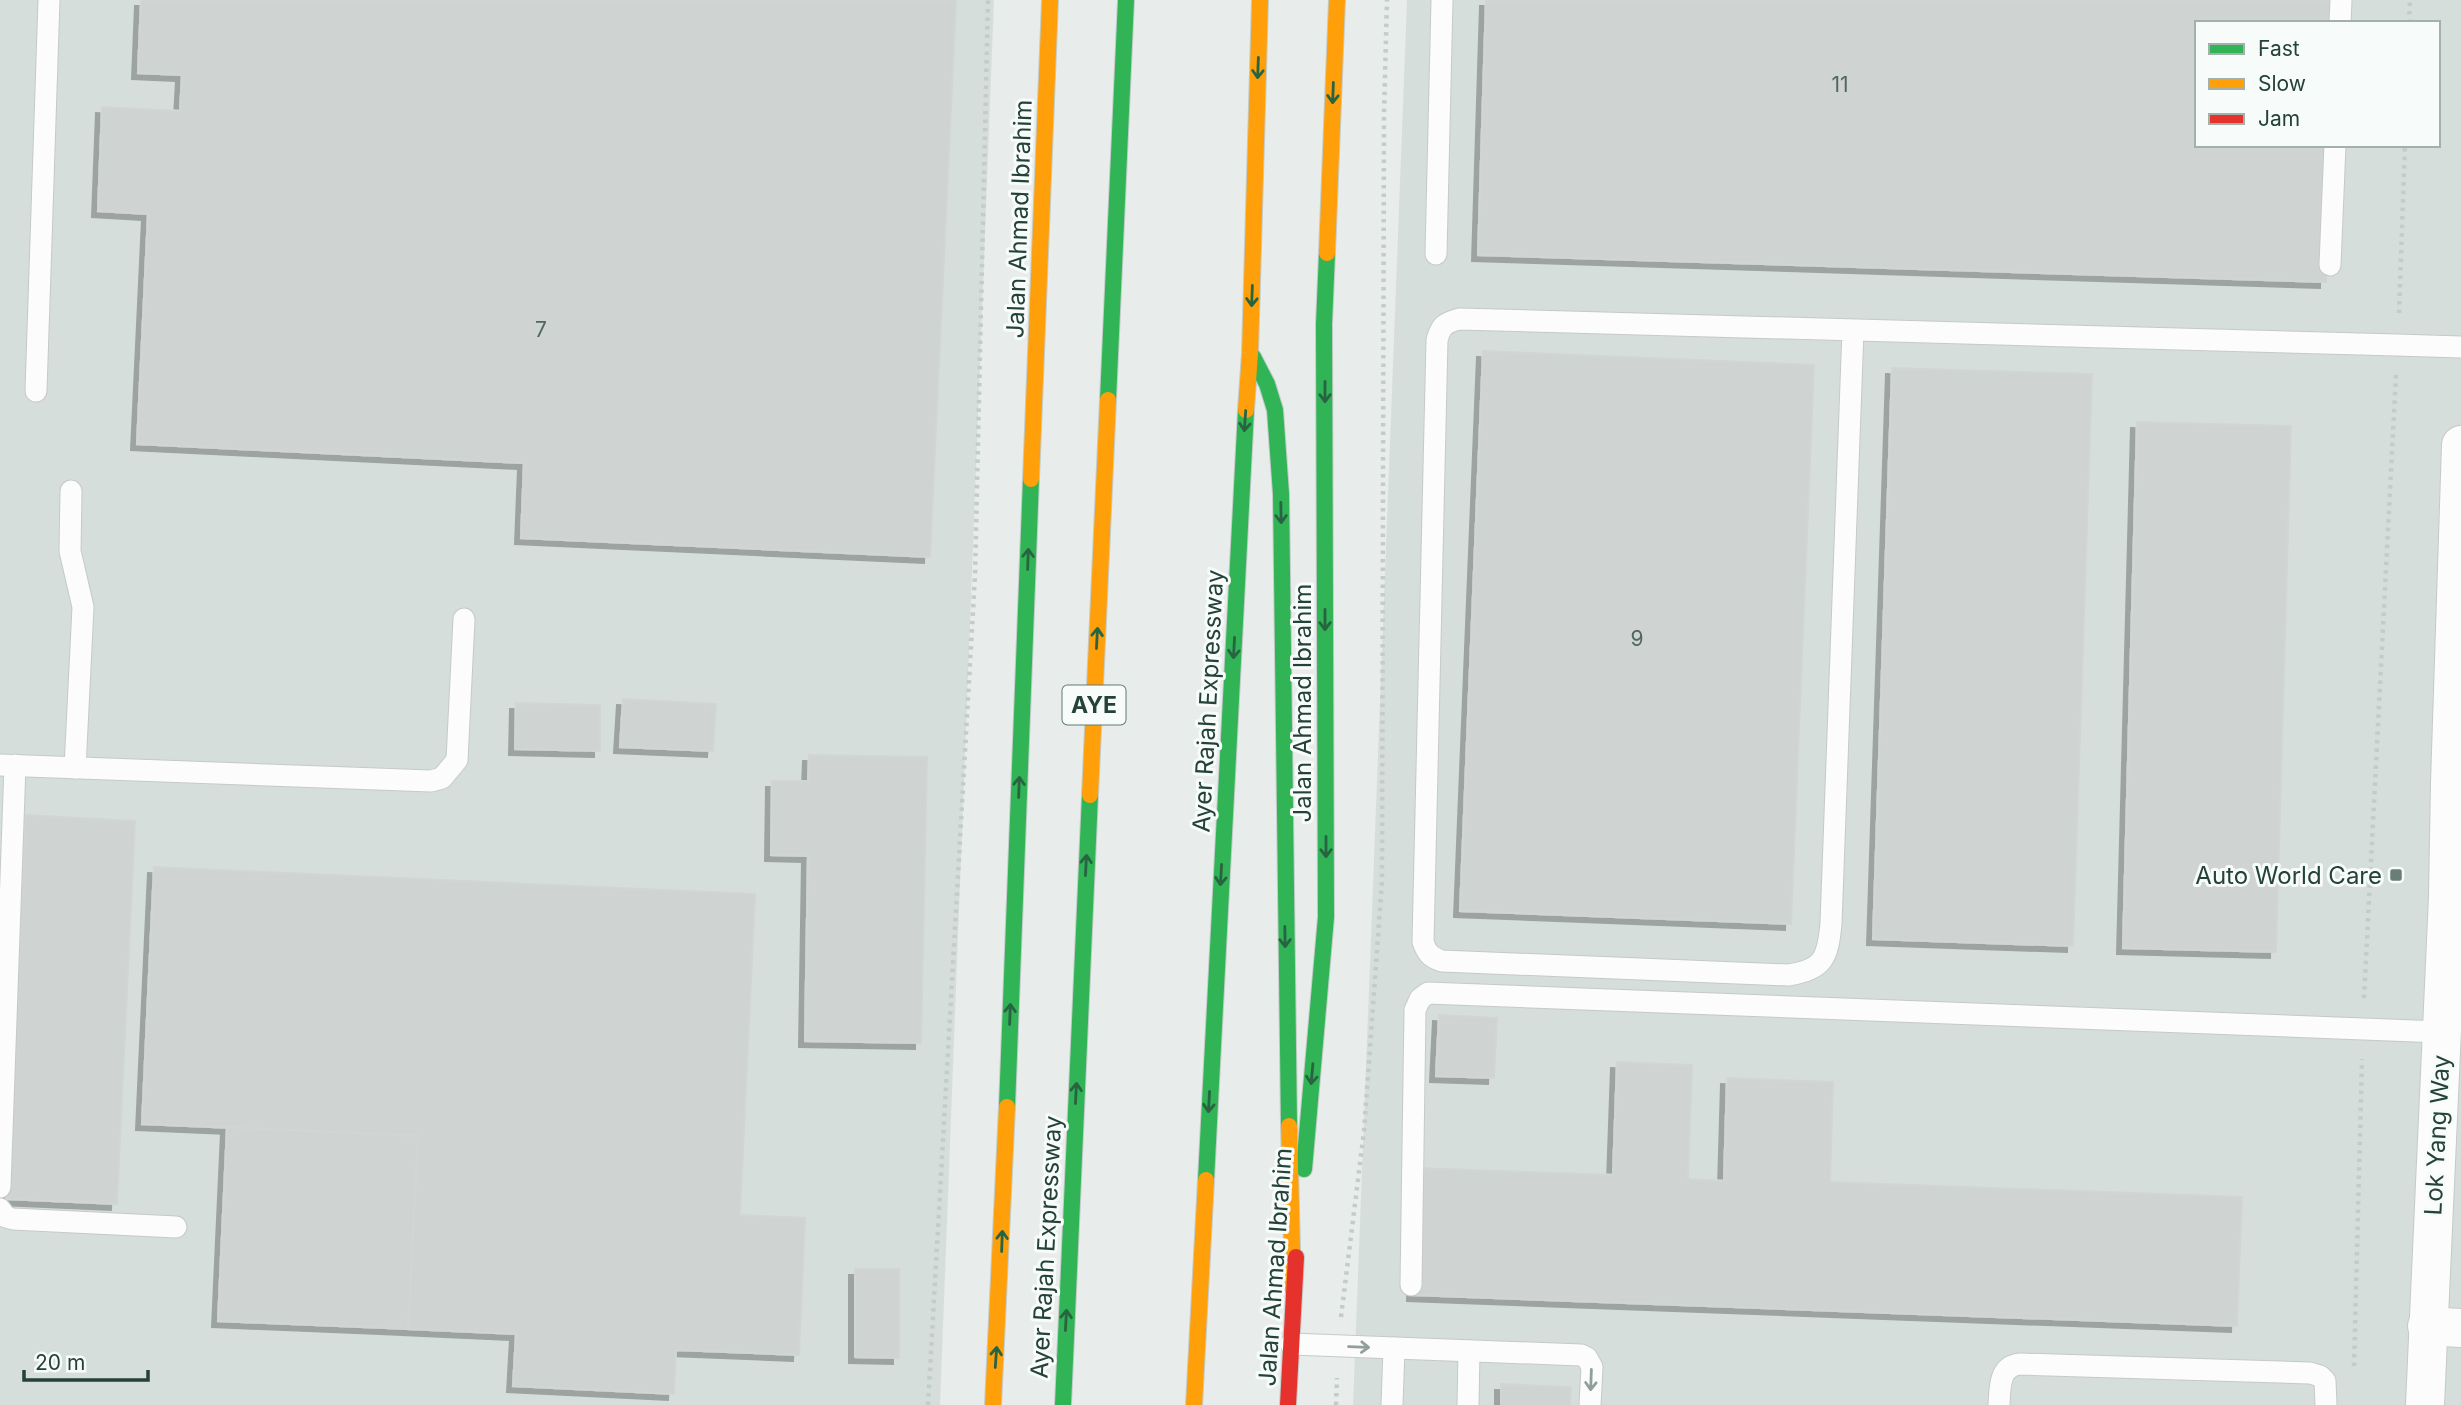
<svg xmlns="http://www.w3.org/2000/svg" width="2461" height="1405" font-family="Inter,sans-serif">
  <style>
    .built { fill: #d6dedb; fill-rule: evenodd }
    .building { fill: #cfd4d2; stroke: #d1d6d4; stroke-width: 2; filter: url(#shadow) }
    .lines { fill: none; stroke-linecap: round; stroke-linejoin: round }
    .lane-casing { stroke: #c5cac8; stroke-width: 23 }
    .street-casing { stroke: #c5cac8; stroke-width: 40 }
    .fast-casing { stroke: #c3ccc9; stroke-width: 18 }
    .slow-casing { stroke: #c3ccc9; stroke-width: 18 }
    .jam-casing { stroke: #c3ccc9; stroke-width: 18 }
    .path { stroke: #c3ccca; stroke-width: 4.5; stroke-dasharray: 3.5 5; stroke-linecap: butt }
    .lane { stroke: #fcfcfc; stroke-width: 21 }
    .street { stroke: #fcfcfc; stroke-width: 38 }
    .fast { stroke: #30b455; stroke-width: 16 }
    .slow { stroke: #ff9f0a; stroke-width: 16 }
    .jam { stroke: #e5322d; stroke-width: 16 }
    .oneway { stroke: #286442 }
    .oneway2 { stroke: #909f9b }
    .poi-dot { fill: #697e78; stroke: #f7fbf9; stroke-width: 2.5 }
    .labels { text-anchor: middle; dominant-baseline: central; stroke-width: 6; stroke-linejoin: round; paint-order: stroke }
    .number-label { font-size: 21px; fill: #506761 }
    .shield { fill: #f7fbf9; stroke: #637a73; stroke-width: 2 }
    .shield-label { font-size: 23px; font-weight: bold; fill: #24423a }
    .street-label { font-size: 24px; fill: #24423a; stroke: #f7fbf9 }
    .poi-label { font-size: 24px; fill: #24423a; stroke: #f7fbf9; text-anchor: end }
  </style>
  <defs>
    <filter id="shadow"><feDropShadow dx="-6" dy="6" stdDeviation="0" flood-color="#0004"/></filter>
  </defs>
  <rect width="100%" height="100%" fill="#e8edeb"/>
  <!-- built -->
  <g class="built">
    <path d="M 0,0 L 994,0 L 940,1405 L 0,1405 Z"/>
    <path d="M 1407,0 L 2461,0 L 2461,1405 L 1353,1405 ZM 2197,23 L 2438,23 L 2438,145 L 2197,145 Z"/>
  </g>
  <!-- building -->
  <g class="building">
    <path d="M 141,0 L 956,0 L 930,557 L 521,538 L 524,463 L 137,444 L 148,214 L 98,211 L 102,107 L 180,111 L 182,75 L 138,73 Z"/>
    <path d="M 1486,0 L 2335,0 L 2334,23 L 2197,23 L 2197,145 L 2330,145 L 2326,282 L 1478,255 Z"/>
    <path d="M 1483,351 L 1814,365 L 1791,924 L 1460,911 Z"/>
    <path d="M 1892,368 L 2092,374 L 2073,946 L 1873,939 Z"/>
    <path d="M 2137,422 L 2291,426 L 2276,952 L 2123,948 Z"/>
    <path d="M 623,699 L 716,704 L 713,751 L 620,747 Z"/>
    <path d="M 516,703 L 600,705 L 600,751 L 515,749 Z"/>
    <path d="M 809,755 L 927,757 L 921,1043 L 805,1041 L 808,856 L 771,855 L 772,781 L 808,781 Z"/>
    <path d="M 25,815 L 135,821 L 117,1204 L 6,1199 Z"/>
    <path d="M 154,867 L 755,894 L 740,1215 L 805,1218 L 799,1355 L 676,1350 L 674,1394 L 513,1386 L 516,1334 L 408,1329 L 418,1136 L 142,1124 Z"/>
    <path d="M 1439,1015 L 1497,1018 L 1494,1078 L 1436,1076 Z"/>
    <path d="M 1617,1062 L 1692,1065 L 1688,1179 L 1724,1181 L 1727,1078 L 1833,1082 L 1830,1182 L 2242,1197 L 2237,1326 L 1413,1295 L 1418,1168 L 1613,1175 Z"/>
    <path d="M 227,1127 L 418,1136 L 408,1329 L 218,1321 Z"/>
    <path d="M 855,1269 L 899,1269 L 899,1358 L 855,1357 Z"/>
    <path d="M 1501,1384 L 1571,1387 L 1570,1405 L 1501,1405 Z"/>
  </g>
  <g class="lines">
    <defs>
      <g id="lane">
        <path d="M 2340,23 L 2341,0"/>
        <path d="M 1436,254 L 1442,0"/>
        <path d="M 2330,265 L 2335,145"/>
        <path d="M 1853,330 L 1831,923 C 1828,957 1824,970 1788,975 L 1442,961 C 1430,957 1427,953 1423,942 L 1437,340 C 1441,325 1445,323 1459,319 L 2397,345 L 2461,347"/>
        <path d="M 36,391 L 49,0"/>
        <path d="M 71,491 L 70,551 L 83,607 L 75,768"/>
        <path d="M 0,765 L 431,781 L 442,778 L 457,760 L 464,619"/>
        <path d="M 0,1187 L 15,765"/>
        <path d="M 0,1209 L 6,1217 L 13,1219 L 176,1227"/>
        <path d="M 1411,1285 L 1415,1010 L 1420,999 L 1428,993 L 2441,1032"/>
        <path d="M 1291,1344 L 1581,1355 L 1587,1358 L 1592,1367 L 1590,1405"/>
        <path d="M 1392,1405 L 1394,1348"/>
        <path d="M 1468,1405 L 1469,1351"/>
        <path d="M 1999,1405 C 2000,1387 1999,1366 2020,1364 L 2310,1373 L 2320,1376 L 2325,1381 L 2326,1405"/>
      </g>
      <g id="street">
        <path d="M 2427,1326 L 2461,1328"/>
        <path d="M 2425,1405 L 2448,897 L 2450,783 L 2461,445"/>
      </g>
      <g id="fast">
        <path d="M 1253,357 L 1267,384 L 1275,410 L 1281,494 L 1289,1126"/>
        <path d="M 1108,400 L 1126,0"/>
        <path d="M 1007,1107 L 1031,479"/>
        <path d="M 1304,1169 L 1326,917 L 1324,324 L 1327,253"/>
        <path d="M 1206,1180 L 1246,410"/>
        <path d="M 1063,1405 L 1090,795"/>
      </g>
      <g id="slow">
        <path d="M 1327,253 L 1337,0"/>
        <path d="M 1246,410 L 1250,353 L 1260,0"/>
        <path d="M 1031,479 L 1050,0"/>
        <path d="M 1090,795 L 1108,400"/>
        <path d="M 1289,1126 L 1293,1290"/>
        <path d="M 993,1405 L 1007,1107"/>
        <path d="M 1194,1405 L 1206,1180"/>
      </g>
      <path id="jam" d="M 1288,1405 L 1296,1257"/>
    </defs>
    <!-- lane casing -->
    <use href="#lane" class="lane-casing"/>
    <!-- street casing -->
    <use href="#street" class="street-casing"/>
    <!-- fast casing -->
    <use href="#fast" class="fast-casing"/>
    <!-- slow casing -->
    <use href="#slow" class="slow-casing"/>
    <!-- jam casing -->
    <use href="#jam" class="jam-casing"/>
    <!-- path -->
    <g class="path">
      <path d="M 2409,23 L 2410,0"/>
      <path d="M 2399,313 L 2405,145"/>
      <path d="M 2364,998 L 2396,374"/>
      <path d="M 1341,1317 L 1364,1131 L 1382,881 L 1384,114 L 1387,0"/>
      <path d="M 2354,1366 L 2362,1059"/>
      <path d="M 928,1405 L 975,575 L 988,0"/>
      <path d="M 1336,1405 L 1337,1378"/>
    </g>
    <!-- lane -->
    <use href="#lane" class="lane"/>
    <!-- street -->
    <use href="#street" class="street"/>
    <!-- fast -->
    <use href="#fast" class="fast"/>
    <!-- slow -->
    <use href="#slow" class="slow"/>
    <!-- jam -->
    <use href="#jam" class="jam"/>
  </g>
  <!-- one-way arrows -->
  <defs><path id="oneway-shaft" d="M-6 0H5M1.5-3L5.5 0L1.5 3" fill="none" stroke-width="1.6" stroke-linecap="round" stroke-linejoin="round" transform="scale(1.75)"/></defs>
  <g class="oneway">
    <use href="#oneway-shaft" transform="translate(1258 68) rotate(92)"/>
    <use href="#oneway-shaft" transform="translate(1333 93) rotate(92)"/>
    <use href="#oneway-shaft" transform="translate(1252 296) rotate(92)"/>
    <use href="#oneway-shaft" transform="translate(1325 392) rotate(90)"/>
    <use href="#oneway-shaft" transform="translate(1245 421) rotate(94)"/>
    <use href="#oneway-shaft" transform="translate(1281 513) rotate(89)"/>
    <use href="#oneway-shaft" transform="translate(1028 559) rotate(-88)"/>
    <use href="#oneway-shaft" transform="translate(1325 620) rotate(90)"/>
    <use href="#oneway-shaft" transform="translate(1097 638) rotate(-87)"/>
    <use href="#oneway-shaft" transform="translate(1234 648) rotate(93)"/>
    <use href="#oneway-shaft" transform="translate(1019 787) rotate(-88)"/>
    <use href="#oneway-shaft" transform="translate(1326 847) rotate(90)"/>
    <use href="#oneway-shaft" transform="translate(1086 865) rotate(-87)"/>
    <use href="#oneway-shaft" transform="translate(1221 875) rotate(93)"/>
    <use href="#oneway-shaft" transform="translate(1285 937) rotate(89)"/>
    <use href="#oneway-shaft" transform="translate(1010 1014) rotate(-88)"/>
    <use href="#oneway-shaft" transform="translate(1312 1074) rotate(95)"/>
    <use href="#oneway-shaft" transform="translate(1076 1093) rotate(-87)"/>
    <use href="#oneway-shaft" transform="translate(1209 1102) rotate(93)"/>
    <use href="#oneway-shaft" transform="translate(1002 1241) rotate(-88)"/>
    <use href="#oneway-shaft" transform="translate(1066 1320) rotate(-87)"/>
    <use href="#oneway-shaft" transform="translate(996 1357) rotate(-86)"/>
  </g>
  <g class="oneway2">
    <use href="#oneway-shaft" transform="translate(1359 1347) rotate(2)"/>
    <use href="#oneway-shaft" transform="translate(1591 1380) rotate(92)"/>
  </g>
  <!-- markers -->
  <rect class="poi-dot" x="2389" y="868" width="14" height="14" rx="3.5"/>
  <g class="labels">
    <!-- number labels -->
    <g class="number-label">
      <text x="1840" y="84">11</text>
      <text x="541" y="329">7</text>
      <text x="1637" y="638">9</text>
    </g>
    <!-- shield labels -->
    <rect class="shield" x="1062.5" y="685.5" width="63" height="39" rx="5"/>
    <g class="shield-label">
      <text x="1094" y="705">AYE</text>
    </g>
    <!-- street labels -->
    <g class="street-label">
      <text transform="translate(1019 219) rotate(-88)">Jalan Ahmad Ibrahim</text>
      <text transform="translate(1208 701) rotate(-87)">Ayer Rajah Expressway</text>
      <text transform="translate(1302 703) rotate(-90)">Jalan Ahmad Ibrahim</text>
      <text transform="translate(2437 1135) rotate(-87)">Lok Yang Way</text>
      <text transform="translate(1046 1247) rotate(-87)">Ayer Rajah Expressway</text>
      <text transform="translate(1275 1267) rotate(-86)">Jalan Ahmad Ibrahim</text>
    </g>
    <!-- poi labels -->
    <g class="poi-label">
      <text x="2382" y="875">Auto World Care</text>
    </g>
  </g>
  <!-- legend -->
  <rect x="2195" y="21" width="245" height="126" fill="#f7fbf9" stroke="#a3b1ad" stroke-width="2"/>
  <rect x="2209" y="44" width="35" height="10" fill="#30b455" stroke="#a3b1ad" stroke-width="2"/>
  <text x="2258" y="56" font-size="21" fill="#24423a">Fast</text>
  <rect x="2209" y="79" width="35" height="10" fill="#ff9f0a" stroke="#a3b1ad" stroke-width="2"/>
  <text x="2258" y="91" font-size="21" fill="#24423a">Slow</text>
  <rect x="2209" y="114" width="35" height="10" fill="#e5322d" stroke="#a3b1ad" stroke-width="2"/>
  <text x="2258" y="126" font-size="21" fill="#24423a">Jam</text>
  <!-- scale -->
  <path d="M24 1370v10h124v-10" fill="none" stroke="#24423a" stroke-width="3.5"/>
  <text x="35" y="1370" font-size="21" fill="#24423a" stroke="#f7fbf9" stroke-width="5" paint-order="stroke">20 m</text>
</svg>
